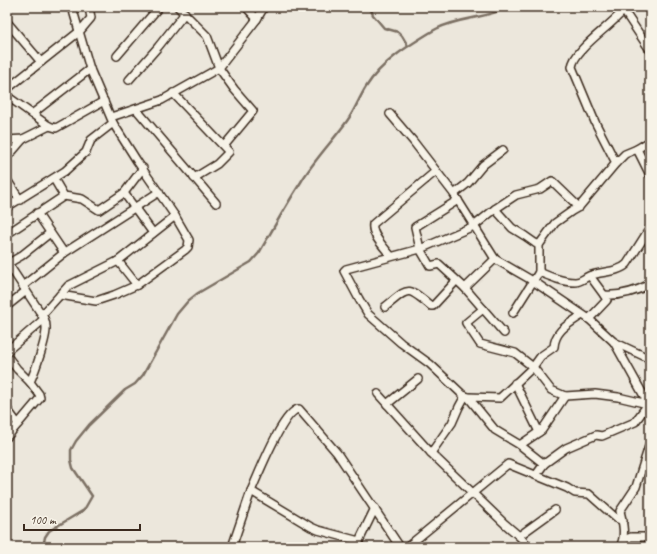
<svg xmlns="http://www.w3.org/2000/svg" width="657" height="554" font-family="Caveat,sans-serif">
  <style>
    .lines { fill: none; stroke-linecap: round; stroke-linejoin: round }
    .stream { stroke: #7c7064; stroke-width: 2.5 }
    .minor-casing { stroke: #3b2a1e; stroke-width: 10 }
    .minor { stroke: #f7f3e8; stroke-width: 7 }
  </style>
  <rect width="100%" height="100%" fill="#ece7dc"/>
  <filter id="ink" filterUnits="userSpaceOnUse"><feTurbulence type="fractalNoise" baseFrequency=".025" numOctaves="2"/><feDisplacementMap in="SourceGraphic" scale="8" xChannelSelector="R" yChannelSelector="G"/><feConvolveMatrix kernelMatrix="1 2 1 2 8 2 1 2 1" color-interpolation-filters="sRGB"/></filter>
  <g filter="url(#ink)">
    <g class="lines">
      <!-- stream -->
      <g class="stream">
        <path d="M 370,7 L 373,15 L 384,28 L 398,32 L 402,36 L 408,46"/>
        <path d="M 43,547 L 45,537 L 49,531 L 84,510 L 92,496 L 73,468 L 71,460 L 71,450 L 76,441 L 89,425 L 125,390 L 135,384 L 143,375 L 177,314 L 188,301 L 198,293 L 251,262 L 259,253 C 273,229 286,205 301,182 C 314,160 332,142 347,121 C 355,110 359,98 366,87 C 382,61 411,44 436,29 C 459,17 486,19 509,7"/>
      </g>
      <defs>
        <g id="minor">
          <path d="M 178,7 L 207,36 L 219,68 L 234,89 L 253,111 L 224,146"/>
          <path d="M 246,7 L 257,19"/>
          <path d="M 624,11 L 650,50"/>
          <path d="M 7,22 L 41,62"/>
          <path d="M 117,56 L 159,7"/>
          <path d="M 129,80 L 158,47 L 185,13"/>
          <path d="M 7,89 L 80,31 L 91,18 L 89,7"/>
          <path d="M 173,93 L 229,152 L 217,164 L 194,178"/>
          <path d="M 7,96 L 49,126 L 56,128 L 104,101"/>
          <path d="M 136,109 L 216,203"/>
          <path d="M 32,114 L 90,69"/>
          <path d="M 390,114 L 413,141 L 454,194 L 495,259 L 533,281 L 589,319 L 614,342 L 650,359"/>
          <path d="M 111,117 L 162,100 L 219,68 L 257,19 L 264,7"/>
          <path d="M 7,140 L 23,139 L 49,126"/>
          <path d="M 637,149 L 650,175"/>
          <path d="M 7,156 L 11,153 L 23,139"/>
          <path d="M 616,163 L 595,122 L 572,67 C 574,48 615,24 626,7"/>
          <path d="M 54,179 L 64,196 L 82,199 L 99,210 L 124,193 L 143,168"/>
          <path d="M 7,180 L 20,200"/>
          <path d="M 124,193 L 153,233"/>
          <path d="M 454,194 L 468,183 L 483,165 L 503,150"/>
          <path d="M 458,200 L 415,227 L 420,249 L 430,266 L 439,264 L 465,288 L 504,333"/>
          <path d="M 7,207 L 65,171 L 86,152 L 91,140 L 113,123"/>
          <path d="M 495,209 L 512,228 L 525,236 L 535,243 L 539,245"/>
          <path d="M 37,213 L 64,253"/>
          <path d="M 7,234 L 64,196"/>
          <path d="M 391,256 C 385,248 371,235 373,224 L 436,171"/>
          <path d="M 118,261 L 137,285"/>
          <path d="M 7,262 L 42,315 C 44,318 46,322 46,327 C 47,338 35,371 30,382 L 39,394 L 40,398 L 7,437"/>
          <path d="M 7,264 L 21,256 L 50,233"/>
          <path d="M 539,272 C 551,277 563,282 575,282 C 581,282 584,278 589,276 C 601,271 618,273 627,264 L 650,228"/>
          <path d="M 590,276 L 604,295"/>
          <path d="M 23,286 L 64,253 L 159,192"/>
          <path d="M 465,288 L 495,259"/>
          <path d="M 60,295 L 96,301 L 114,295 L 137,285 L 185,250 L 188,247 L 189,240 L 175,216 L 137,161 L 113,123 L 90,69 L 72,7"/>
          <path d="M 7,306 L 26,291"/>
          <path d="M 385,307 C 409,288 406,285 431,306 L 433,306 L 456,281"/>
          <path d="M 483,309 L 466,323 L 480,344 L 515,353 L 533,367 L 551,390 L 565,396 L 595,394 L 618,397 L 648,404 L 635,422 L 602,436 L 596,435 L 566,448 L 544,464 L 536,475"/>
          <path d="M 513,313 L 539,272 L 539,245 L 555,223 L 572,211 L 579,207 L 616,163 L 625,154 L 637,149 L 650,141"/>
          <path d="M 42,315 L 68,286 L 118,261 L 175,216"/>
          <path d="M 589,319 L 607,300 L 604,295 C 620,296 635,292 650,284"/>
          <path d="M 614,342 L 649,405"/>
          <path d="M 7,351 L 44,319"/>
          <path d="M 7,356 L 17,369 L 30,382"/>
          <path d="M 515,383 L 539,432"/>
          <path d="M 378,394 L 431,453 L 505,524 L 519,536 L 529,547"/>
          <path d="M 468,397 L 500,398 L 533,367 L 541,356 L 554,347 C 555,330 569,324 582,315"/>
          <path d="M 387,404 L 418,379"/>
          <path d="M 7,409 L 18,424"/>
          <path d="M 520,445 L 542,430 L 565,396"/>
          <path d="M 431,453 L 452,423 L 459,407 L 465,396"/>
          <path d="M 544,464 L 520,445 L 495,430 L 468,397 L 463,395 L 430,364 L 401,343 L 368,314 L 359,299 L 344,271 L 346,269 L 420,249 L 474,226 L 495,209 L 516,195 L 540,189 L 552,181 L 579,207"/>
          <path d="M 251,491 C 258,476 283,410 299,409 L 337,453 L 400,547"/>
          <path d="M 519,536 L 555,510"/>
          <path d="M 624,540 L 631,537 L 650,537"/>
          <path d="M 232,547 L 251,491 L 311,527 L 318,530 L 359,541"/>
          <path d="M 359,547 L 359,541 L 375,508"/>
          <path d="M 407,547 L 508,464 L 567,488 L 575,493 L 589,494 L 616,518 L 623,521"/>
          <path d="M 620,547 C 626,536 623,523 620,511 L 636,487 L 650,443"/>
        </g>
      </defs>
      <!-- minor casing -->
      <use href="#minor" class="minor-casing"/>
      <!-- minor -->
      <use href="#minor" class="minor"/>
    </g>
  </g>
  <!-- margin -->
  <rect width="657" height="554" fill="none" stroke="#f7f3e8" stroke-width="24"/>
  <rect x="12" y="12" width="633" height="530" fill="none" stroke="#3b2a1e" stroke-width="1.5" filter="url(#ink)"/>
  <!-- scale -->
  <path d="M24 524v6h116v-6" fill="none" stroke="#3b2a1e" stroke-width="2"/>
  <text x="30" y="524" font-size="12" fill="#3b2a1e" stroke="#f7f3e8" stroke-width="3" paint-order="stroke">100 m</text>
</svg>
